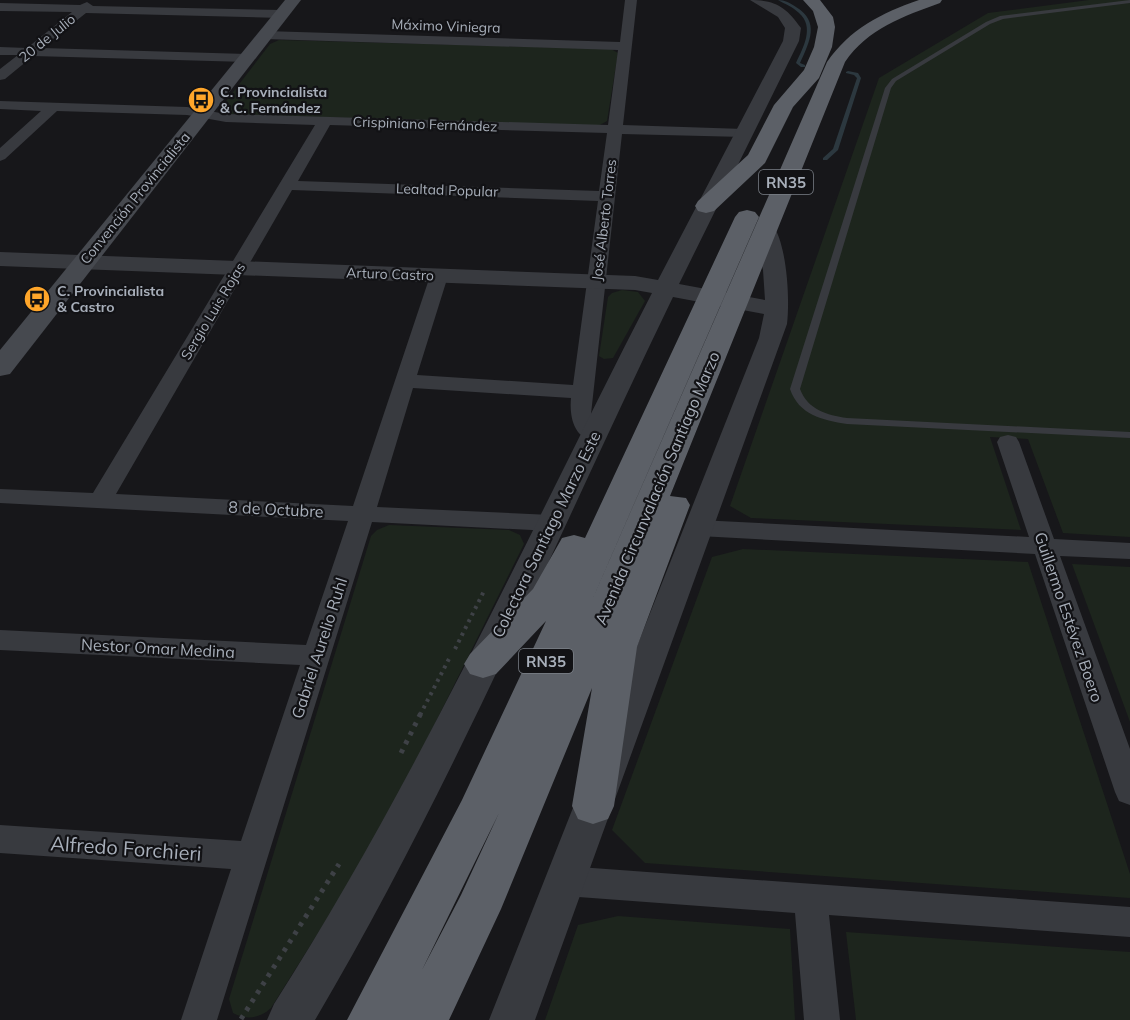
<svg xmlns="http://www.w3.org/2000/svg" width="1130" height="1020" font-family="Mulish,sans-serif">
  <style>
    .green { fill: #1d251d }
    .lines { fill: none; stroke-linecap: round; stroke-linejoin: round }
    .stream { fill: #2c383f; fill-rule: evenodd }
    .path-far1 { stroke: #3e4146; stroke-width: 4; stroke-dasharray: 3 4.5; stroke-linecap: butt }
    .path { stroke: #3e4146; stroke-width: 5; stroke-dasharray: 4 6; stroke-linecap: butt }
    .service { fill: #383a3f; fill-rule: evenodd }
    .minor { fill: #383a3f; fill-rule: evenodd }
    .tertiary { fill: #383a3f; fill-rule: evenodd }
    .secondary { fill: #46494f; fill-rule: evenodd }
    .trunk { fill: #5c6067; fill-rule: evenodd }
    .labels { text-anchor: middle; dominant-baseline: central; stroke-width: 4.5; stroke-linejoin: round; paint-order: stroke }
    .far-street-label { font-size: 14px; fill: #a8afba; stroke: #121215 }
    .far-poi-label { font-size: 14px; font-weight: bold; fill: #a8afba; stroke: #121215; text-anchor: start }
    .shield { fill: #121215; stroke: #7b8088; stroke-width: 1.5 }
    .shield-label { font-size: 15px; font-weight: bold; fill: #a8afba }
    .street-label { font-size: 16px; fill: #a8afba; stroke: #121215 }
    .near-street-label { font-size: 20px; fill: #a8afba; stroke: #121215 }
  </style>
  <rect width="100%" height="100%" fill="#17171a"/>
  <!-- green -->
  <g class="green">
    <path d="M 1089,0 L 1130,0 L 1130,537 L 1063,533 L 1028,439 L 990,437 L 1021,530 L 751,518 L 730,506 L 879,78 L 988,13 Z"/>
    <path d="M 279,40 L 611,49 L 618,53 L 607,121 L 598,126 L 227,114 L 220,112 L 220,109 L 270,44 Z"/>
    <path d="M 622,290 L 638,292 L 645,301 L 613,358 L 604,359 L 599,356 L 608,297 L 612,293 Z"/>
    <path d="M 389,525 L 509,530 L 520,535 L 524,544 L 407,780 L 349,884 L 271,1008 C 259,1019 246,1020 233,1013 L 229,999 L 371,536 L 377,530 Z"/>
    <path d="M 743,549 L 1028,562 L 1130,874 L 1130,898 L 645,863 L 612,830 L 712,557 Z"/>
    <path d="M 1072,564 L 1130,567 L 1130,722 Z"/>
    <path d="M 618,916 L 790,929 L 795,1020 L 545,1020 L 578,925 Z"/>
    <path d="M 846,932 L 1130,952 L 1130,1020 L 856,1020 Z"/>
  </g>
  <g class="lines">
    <!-- stream -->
    <g class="stream">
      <path d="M 778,0 C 785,0 790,3 796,7 C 820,22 810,41 800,63 L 805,65 L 805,67 L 801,67 L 796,63 C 803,48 815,27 799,13 C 793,7 785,4 778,0 Z"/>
      <path d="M 848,71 L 858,73 L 861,78 L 838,150 L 827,160 L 823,160 L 823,158 L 833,149 L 857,78 L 854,75 L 846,73 L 846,72 Z"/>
    </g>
    <!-- path-far1 -->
    <g class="path-far1">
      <path d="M 455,649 L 484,591"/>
      <path d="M 420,715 L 451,655"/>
    </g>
    <!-- path -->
    <g class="path">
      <path d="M 401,753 L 421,713"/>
      <path d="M 241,1019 L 339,864"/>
    </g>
    <!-- service -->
    <path class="service" d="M 1130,0 L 1130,3 L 1003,19 L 990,24 L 896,81 L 891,88 L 800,389 C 808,410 827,415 847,418 L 1130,432 L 1130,438 L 847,424 C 822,420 799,415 790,389 L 885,88 L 892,79 L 986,22 L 1000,16 Z"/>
    <!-- minor -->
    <g class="minor">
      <path d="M 625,0 L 637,0 L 623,125 L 744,129 L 751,133 L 744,137 L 622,134 L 591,414 L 593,422 L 605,434 L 602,439 C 575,445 569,418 571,398 L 413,388 L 377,507 L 551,515 L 560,517 L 563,523 L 560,529 L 551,531 L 372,522 L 217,1020 L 181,1020 L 231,869 L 0,853 L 0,825 L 241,841 L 300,665 L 0,650 L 0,630 L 306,645 L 348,521 L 0,503 L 0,489 L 93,493 L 315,125 L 226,122 L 187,115 L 57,111 L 5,159 L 0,161 L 0,148 L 41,111 L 0,109 L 0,101 L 187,107 L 226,114 L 608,125 L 618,50 L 265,39 L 259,35 L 265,31 L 620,42 ZM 330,125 L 607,133 L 599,191 L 298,181 ZM 292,190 L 598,201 L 573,385 L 417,375 L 448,276 L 445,272 L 433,272 L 430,276 L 353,506 L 116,494 Z"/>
      <path d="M 87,2 L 93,6 L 282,10 L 288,14 L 282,18 L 86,13 L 42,48 L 247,54 L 254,58 L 247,62 L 33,56 L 5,79 L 0,80 L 0,69 L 18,55 L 0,55 L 0,47 L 27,48 L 72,12 L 0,11 L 0,3 L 80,5 Z"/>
      <path d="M 1008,435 L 1016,437 L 1019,442 L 1054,539 L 1130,543 L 1130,559 L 1060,556 L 1130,749 L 1130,805 L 1119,801 L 1115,792 L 1035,554 L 699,536 L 690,534 L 687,528 L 690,522 L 699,520 L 1029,537 L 997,442 L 1000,437 Z"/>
      <path d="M 565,866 L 1130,907 L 1130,937 L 829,915 L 840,1020 L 804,1020 L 795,913 L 565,896 L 553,891 L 549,881 L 553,871 Z"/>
    </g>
    <!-- tertiary -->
    <path class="tertiary" d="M 750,0 C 776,0 786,7 801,28 L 799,41 L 679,284 L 765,300 L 763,270 L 754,230 L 757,225 L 765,224 L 773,225 C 787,246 790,299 787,324 L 535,1020 L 489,1020 L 759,338 L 764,314 L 673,297 C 556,539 452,788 315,1020 L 267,1020 L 274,1004 C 419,777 529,532 652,293 L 635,290 L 0,266 L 0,252 L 635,276 L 658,280 L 783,41 L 785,28 L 778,17 Z"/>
    <!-- secondary -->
    <path class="secondary" d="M 285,0 L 301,0 L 10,374 L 0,376 L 0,350 Z"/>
    <!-- trunk -->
    <g class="trunk">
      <path d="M 803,0 L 820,0 L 833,17 L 835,27 L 832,47 L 819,78 L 793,107 L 765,163 L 714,211 L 706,213 L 698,211 L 695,206 L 698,201 L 748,155 L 774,105 L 804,70 L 814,47 L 818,27 L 813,11 Z"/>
      <path d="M 919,0 L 942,0 L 940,3 C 904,16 867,29 845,62 L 670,496 L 686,498 L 690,505 L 637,647 L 614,806 L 608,819 L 593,824 L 578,819 L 572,806 L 592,688 L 501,909 L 449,1020 L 347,1020 L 462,800 L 546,621 L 496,674 L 483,678 L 470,674 L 464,664 L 470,654 L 533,589 L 562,538 L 574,535 L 585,538 L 735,217 L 739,212 L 747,210 L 755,212 L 759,217 L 586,614 L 827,62 C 850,29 881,13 919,0 ZM 499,813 L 461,895 L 422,970 Z"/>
    </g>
  </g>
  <!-- icons -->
  <defs>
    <symbol id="bus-disc" viewBox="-11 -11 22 22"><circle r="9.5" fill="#ffa62a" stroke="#121215"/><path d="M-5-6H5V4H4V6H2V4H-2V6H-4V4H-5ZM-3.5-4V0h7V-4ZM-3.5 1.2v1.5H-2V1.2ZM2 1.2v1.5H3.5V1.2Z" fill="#111"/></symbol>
  </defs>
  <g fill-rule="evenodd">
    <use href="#bus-disc" x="186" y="85" width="30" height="30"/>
    <use href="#bus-disc" x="22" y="284" width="30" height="30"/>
  </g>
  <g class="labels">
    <!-- far-street labels -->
    <g class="far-street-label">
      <text transform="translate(446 26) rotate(2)">Máximo Viniegra</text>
      <text transform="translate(47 38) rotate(-39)">20 de Julio</text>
      <text transform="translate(425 124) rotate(2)">Crispiniano Fernández</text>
      <text transform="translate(447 190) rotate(2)">Lealtad Popular</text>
      <text transform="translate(135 198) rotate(-51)">Convención Provincialista</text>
      <text transform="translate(604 220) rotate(-83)">José Alberto Torres</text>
      <text transform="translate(390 274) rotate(2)">Arturo Castro</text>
      <text transform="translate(213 311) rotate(-59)">Sergio Luis Rojas</text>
    </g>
    <!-- far-poi labels -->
    <g class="far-poi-label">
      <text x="220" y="92">C. Provincialista<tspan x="220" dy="16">&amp; C. Fernández</tspan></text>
      <text x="57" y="291">C. Provincialista<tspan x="57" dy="16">&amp; Castro</tspan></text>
    </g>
    <!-- shield labels -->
    <g class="shield">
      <rect x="759" y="170" width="54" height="24" rx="4.5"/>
      <rect x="519" y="649" width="54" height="24" rx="4.5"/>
    </g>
    <g class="shield-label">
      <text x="786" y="182">RN35</text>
      <text x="546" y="661">RN35</text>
    </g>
    <!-- street labels -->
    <g class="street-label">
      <text transform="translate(657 488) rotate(-67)">Avenida Circunvalación Santiago Marzo</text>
      <text transform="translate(276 509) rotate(3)">8 de Octubre</text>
      <text transform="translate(546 534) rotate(-64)">Colectora Santiago Marzo Este</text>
      <text transform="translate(1069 617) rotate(71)">Guillermo Estévez Boero</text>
      <text transform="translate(158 648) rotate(3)">Nestor Omar Medina</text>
      <text transform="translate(319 648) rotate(-72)">Gabriel Aurelio Ruhl</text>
    </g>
    <!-- near-street labels -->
    <g class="near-street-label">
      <text transform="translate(126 848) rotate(4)">Alfredo Forchieri</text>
    </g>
  </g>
</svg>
